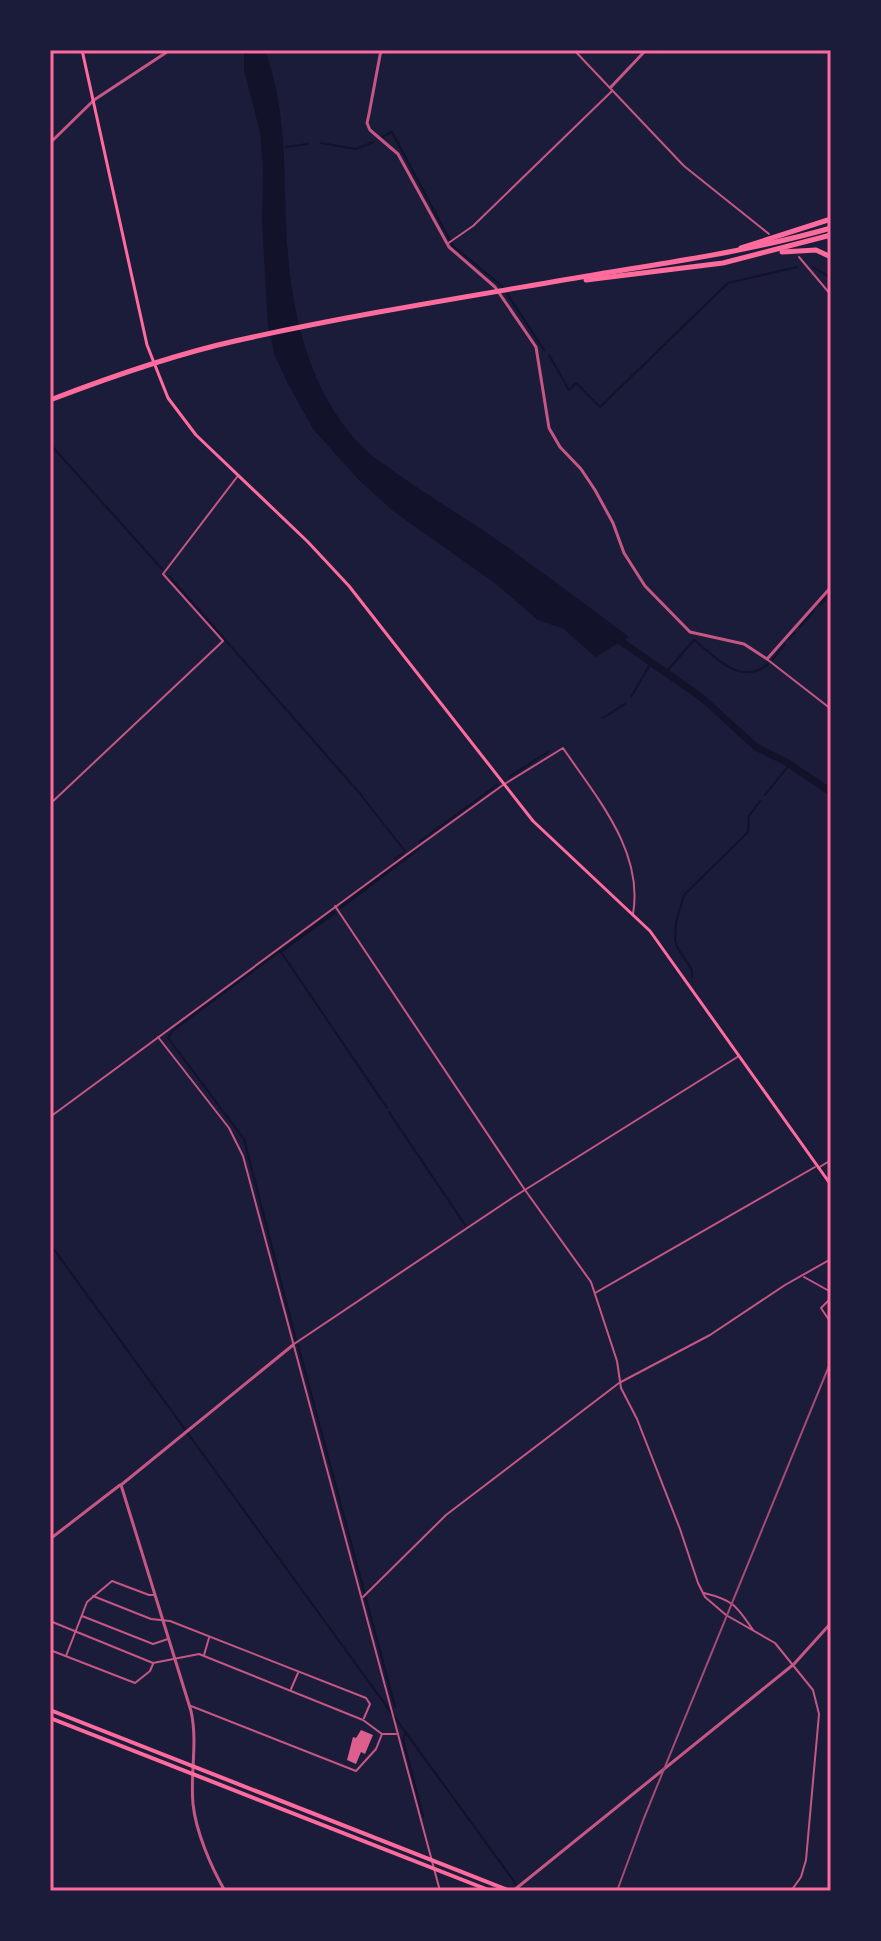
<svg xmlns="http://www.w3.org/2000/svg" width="881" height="1941" font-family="Arial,sans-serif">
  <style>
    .water { fill: #12122b }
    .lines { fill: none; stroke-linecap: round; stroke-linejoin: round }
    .stream { stroke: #12122b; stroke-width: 2 }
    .river { stroke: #12122b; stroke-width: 7 }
    .building { fill: #dd5f8e }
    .minor { stroke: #c65784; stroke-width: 2 }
    .tertiary { stroke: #c65784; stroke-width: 3 }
    .secondary { stroke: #ff6b9d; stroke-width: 3 }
    .trunk { stroke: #ff6b9d; stroke-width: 4 }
    .motorway { stroke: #ff6b9d; stroke-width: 5 }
    .rail { stroke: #a44b75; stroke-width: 2 }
    .neatline { fill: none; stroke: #ff6b9d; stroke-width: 3 }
  </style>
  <rect width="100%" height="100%" fill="#1b1b3a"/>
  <!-- water -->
  <path class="water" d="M 244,50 L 265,50 C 294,131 279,207 292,289 C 301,348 322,409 367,451 C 375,459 387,466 396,473 C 426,494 457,513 487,533 C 535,566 582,602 629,637 L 595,657 L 564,629 L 538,620 L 496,584 L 393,511 L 359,480 L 313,429 L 288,384 L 275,356 L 268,326 L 262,221 L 263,168 L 260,132 L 244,70 Z"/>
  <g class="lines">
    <!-- stream -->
    <g class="stream">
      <path d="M 382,137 L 392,132 L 453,246 L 502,286 L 544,350"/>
      <path d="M 321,143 L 356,149 L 374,142"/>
      <path d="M 286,147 L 308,144"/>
      <path d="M 813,267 L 831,278"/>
      <path d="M 549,355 L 569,390 L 576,383 L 600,407 L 728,283 L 797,267"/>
      <path d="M 50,444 L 162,569"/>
      <path d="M 169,576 L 363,797"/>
      <path d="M 820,605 L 829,594"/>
      <path d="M 800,627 L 814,611"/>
      <path d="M 789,639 L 795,633"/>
      <path d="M 773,659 L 785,644"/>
      <path d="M 666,672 L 694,640 C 716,657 740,687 768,664"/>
      <path d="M 631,697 L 651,663"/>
      <path d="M 603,718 L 626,703"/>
      <path d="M 509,777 L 548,752"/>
      <path d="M 765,795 L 789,765"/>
      <path d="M 364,799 L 405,851"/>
      <path d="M 419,842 L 497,785"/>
      <path d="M 395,859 L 403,853"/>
      <path d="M 340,906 L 395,865"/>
      <path d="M 341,908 L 420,848"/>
      <path d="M 335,913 L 281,952 L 387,1108"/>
      <path d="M 692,977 L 692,970 L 677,947 L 675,940 L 676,922 L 684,895 L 748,832 L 749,816 L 760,801"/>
      <path d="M 389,1112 L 465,1225"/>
      <path d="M 468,1229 L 469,1230"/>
      <path d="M 50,1244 L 516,1884"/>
      <path d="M 296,1340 L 244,1139 L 168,1038 L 172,1031 L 334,911"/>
      <path d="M 298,1345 L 395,1707"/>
      <path d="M 406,1733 L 403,1739 L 423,1816"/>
    </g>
    <!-- river -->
    <path class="river" d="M 616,638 L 701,697 L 756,747 L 786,762 L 831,792"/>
  </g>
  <!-- building -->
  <path class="building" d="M 361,1730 L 373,1735 L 365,1754 L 361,1752 L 356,1764 L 347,1760 L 353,1737 L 356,1738 Z"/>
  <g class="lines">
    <!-- minor -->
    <g class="minor">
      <path d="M 574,50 L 684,166 L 769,234"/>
      <path d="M 447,244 L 473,226 L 612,91"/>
      <path d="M 799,257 L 831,295"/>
      <path d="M 768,660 L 831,709"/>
      <path d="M 50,804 L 223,641 L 163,574 L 237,477"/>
      <path d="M 335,906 L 525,1190 L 591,1282 L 617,1361 L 621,1388 L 637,1419 L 680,1529 L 698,1583 L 705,1597 L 726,1615 L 775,1643 L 813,1690 L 819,1714 L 806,1860 L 801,1877 L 791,1891"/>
      <path d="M 158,1037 L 229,1128 L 243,1156 L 440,1891"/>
      <path d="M 50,1117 L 406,855 L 503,785 L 563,748 C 596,797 644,851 633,914"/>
      <path d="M 818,1168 L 831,1160"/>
      <path d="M 804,1277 L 831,1292"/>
      <path d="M 595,1293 L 815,1167"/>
      <path d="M 831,1298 L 821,1308 L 831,1323"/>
      <path d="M 294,1344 L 512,1198 L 739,1056"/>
      <path d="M 704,1593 C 733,1600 736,1605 753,1630"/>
      <path d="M 93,1596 L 151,1619 L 170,1621 L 366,1698 L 370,1704 L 364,1718"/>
      <path d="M 363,1597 L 446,1515 L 619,1383 L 710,1335 L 785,1285 L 831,1259"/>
      <path d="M 82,1616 L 153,1644 L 168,1639"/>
      <path d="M 50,1621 L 153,1663 L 199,1654 L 363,1720 L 382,1734"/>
      <path d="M 50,1650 L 135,1683 L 150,1671 L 153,1664"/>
      <path d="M 204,1655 L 209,1638"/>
      <path d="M 66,1656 L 87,1602 L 112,1581 L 149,1595 L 154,1595"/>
      <path d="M 291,1689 L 298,1673"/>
      <path d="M 191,1706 L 356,1771 L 376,1749 L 382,1734 L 396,1734"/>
    </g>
    <!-- tertiary -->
    <g class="tertiary">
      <path d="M 381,50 L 369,114 L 367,123 L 370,130 L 398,154 L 449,247 L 495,287 L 536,347 L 549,428 L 560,447 L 581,469 L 595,490 L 613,523 L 624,553 L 645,586 L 690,632 L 744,644 L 767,659 L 831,587"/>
      <path d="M 611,87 L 646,50"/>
      <path d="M 50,143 L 94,100 L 170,50"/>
      <path d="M 50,1539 L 120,1485"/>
      <path d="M 225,1891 C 211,1867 196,1832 193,1804 C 190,1773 198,1743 191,1711 L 121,1485 L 293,1345"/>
      <path d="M 513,1891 L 794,1664 L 831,1623"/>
    </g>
    <!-- secondary -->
    <path class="secondary" d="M 82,50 L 147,345 L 168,398 L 196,435 L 308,542 L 349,586 L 533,821 L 650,931 L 831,1185"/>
    <!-- trunk -->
    <g class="trunk">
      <path d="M 50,1710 L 510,1891"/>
      <path d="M 50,1718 L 491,1891"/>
    </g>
    <!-- motorway -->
    <g class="motorway">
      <path d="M 741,248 L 831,219"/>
      <path d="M 782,252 L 816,250 L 831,257"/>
      <path d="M 586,280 L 723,263 L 831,235"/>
      <path d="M 50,400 C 110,377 172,355 235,341 C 355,314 478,295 599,274 C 678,261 754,250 831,228"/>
    </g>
    <!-- rail -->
    <path class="rail" d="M 617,1891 L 644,1818 L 831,1361"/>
  </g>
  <!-- border -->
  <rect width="881" height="1941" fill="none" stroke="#1b1b3a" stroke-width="104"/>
  <rect x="52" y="52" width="777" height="1837" class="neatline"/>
</svg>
